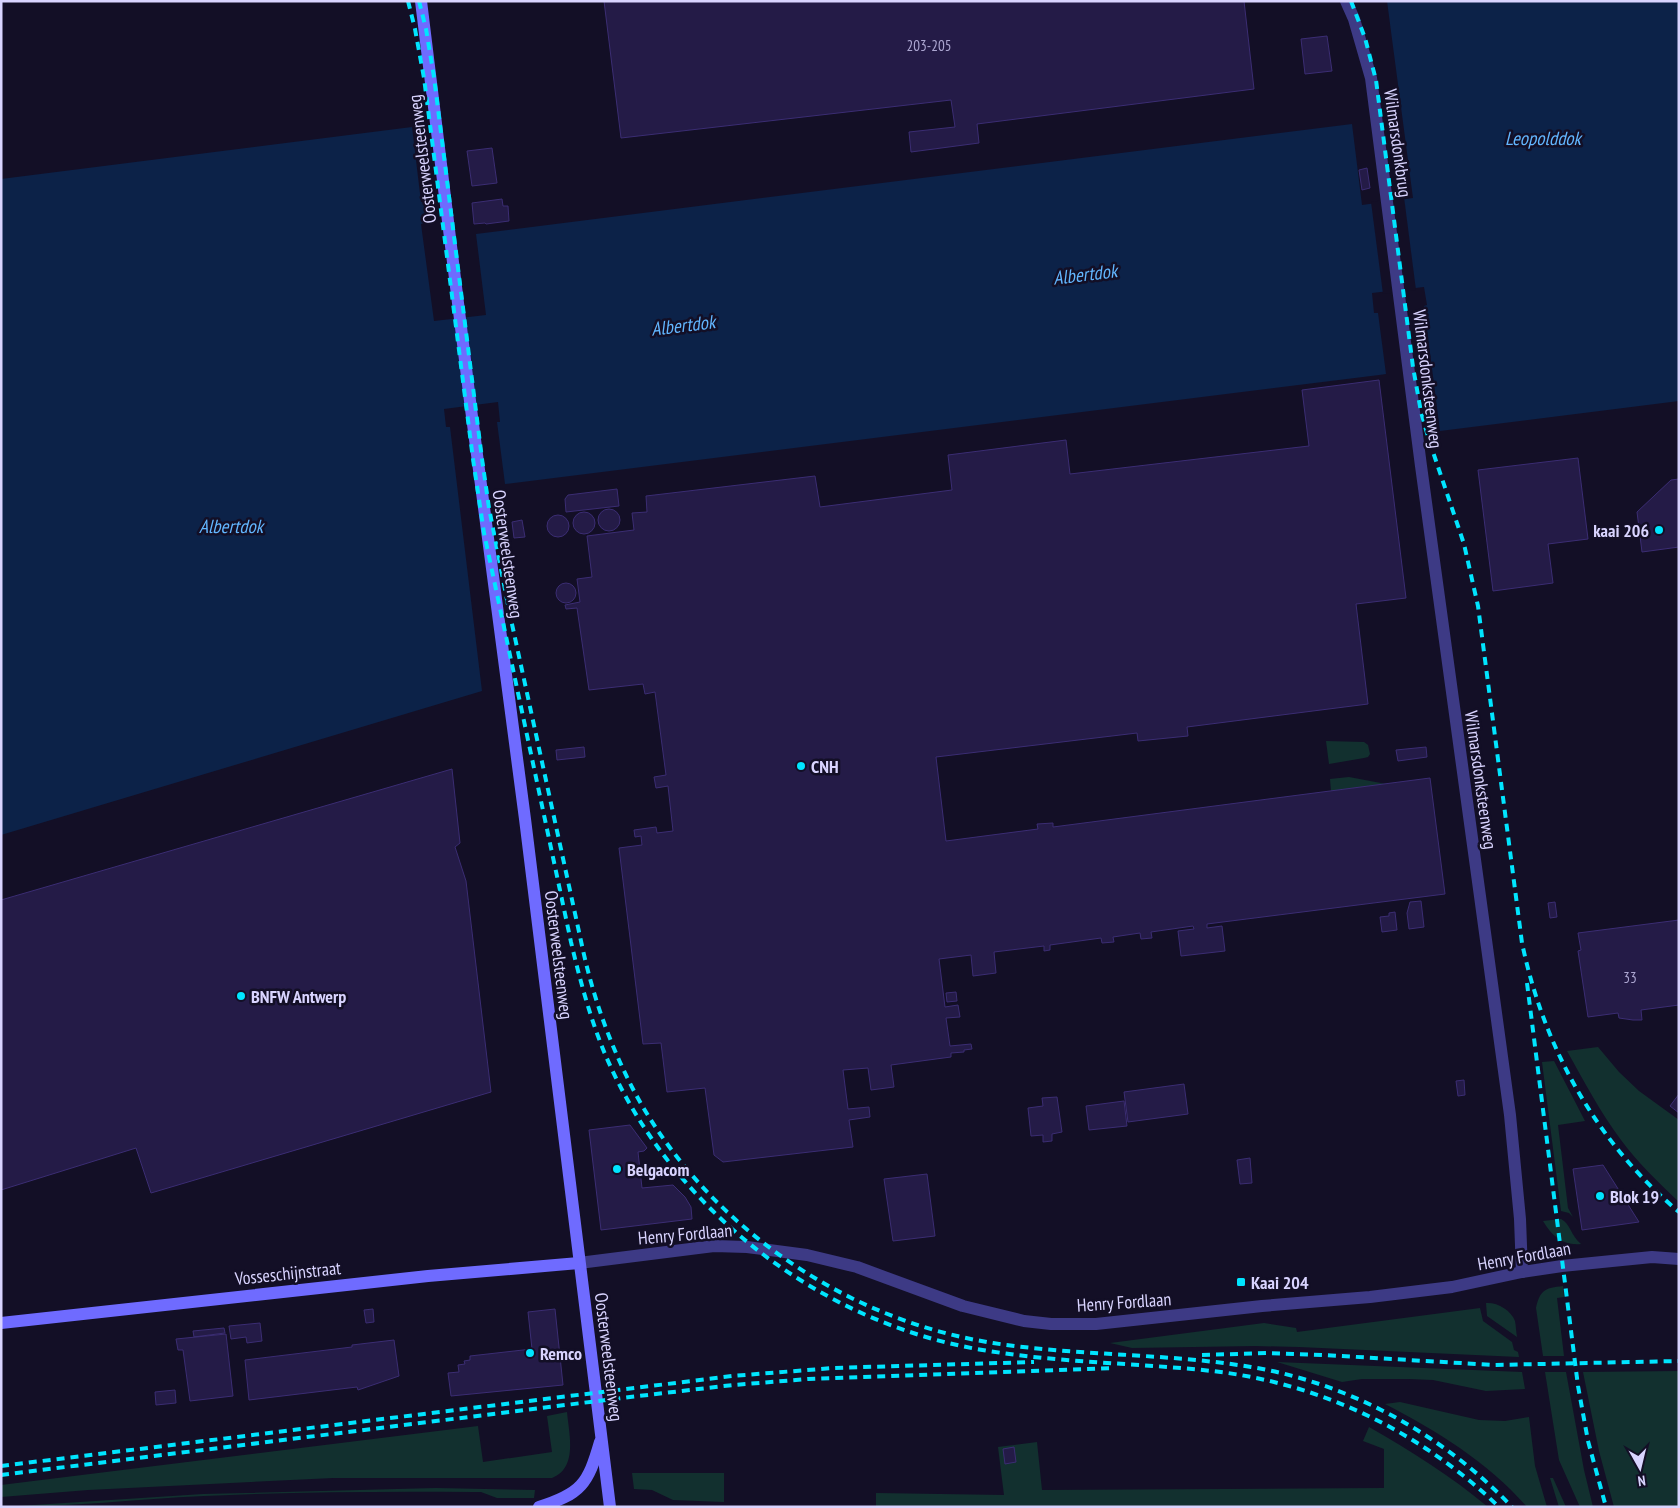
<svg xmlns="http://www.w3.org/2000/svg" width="1680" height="1508" font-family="'PT Sans Narrow',sans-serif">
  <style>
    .green { fill: #12302f }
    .water { fill: #0c2248 }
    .pier { fill: #130f26 }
    .building { fill: #241b47; stroke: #3b2d73 }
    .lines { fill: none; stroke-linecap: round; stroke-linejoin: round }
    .street { stroke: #3d3a85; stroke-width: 12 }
    .secondary { stroke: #6f6bff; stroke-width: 12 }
    .rail { stroke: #00e5ff; stroke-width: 4; stroke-dasharray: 8 6; stroke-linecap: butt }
    .poi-dot { fill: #00e5ff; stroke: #130f26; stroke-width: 2 }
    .labels { text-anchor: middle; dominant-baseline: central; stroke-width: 5; stroke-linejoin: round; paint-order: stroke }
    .number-label { font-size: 15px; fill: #aca6d1 }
    .street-label { font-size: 18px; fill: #d9d4ff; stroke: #130f26 }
    .poi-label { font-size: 18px; font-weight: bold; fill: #d9d4ff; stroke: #130f26; text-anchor: start }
    .water-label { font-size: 19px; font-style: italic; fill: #62b6ff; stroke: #130f26 }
  </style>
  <rect width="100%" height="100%" fill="#130f26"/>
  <!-- green -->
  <g class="green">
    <path d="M 1326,741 L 1364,742 L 1368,745 L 1370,754 L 1368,757 L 1364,758 L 1329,764 Z"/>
    <path d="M 1349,777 L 1386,784 L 1331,791 L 1330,779 Z"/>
    <path d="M 1598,1047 L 1619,1072 L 1639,1091 L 1679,1120 L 1679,1202 C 1659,1183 1638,1163 1621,1140 C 1600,1112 1584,1081 1567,1051 Z"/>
    <path d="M 1554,1061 L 1585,1121 L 1558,1125 L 1568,1208 L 1573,1217 L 1569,1213 L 1561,1211 L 1542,1062 Z"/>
    <path d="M 1561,1219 C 1570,1223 1571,1236 1581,1244 C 1563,1246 1552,1236 1543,1221 Z"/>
    <path d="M 1563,1286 L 1564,1297 L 1557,1298 L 1564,1356 L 1543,1356 L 1536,1308 C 1540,1290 1545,1288 1563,1286 Z"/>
    <path d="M 1486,1303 C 1497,1302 1511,1310 1515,1321 C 1516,1326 1516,1332 1517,1337 L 1487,1316 Z"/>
    <path d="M 1480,1308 L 1483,1321 L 1512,1342 L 1514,1350 L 1518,1352 L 1519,1357 L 1299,1347 L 1255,1346 L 1132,1348 L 1110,1343 L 1264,1323 L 1296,1328 L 1297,1332 Z"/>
    <path d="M 1277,1362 L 1522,1372 L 1525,1389 L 1486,1391 L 1433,1380 L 1409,1379 L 1362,1379 L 1342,1382 Z"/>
    <path d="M 1679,1371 L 1679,1507 L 1614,1507 L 1599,1451 L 1583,1372 Z"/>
    <path d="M 1545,1372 L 1566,1372 L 1584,1470 L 1593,1507 L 1580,1507 L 1559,1460 Z"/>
    <path d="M 1400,1402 L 1479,1420 L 1505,1421 L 1529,1417 L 1535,1466 L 1547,1507 L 1527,1507 C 1488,1462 1437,1431 1385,1404 Z"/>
    <path d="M 567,1412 C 569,1434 578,1468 552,1478 L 333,1478 L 88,1490 L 1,1497 L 1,1485 L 478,1426 L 483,1462 L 552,1452 L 547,1416 Z"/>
    <path d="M 1369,1427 C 1411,1451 1451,1476 1488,1507 L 876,1506 L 876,1493 L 1004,1495 L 998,1447 L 1037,1442 L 1042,1490 L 1384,1488 L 1384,1449 L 1363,1441 Z"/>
    <path d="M 632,1473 L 724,1473 L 724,1502 L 673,1500 L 652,1490 L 634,1489 Z"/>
    <path d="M 1550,1478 L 1553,1478 L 1566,1507 L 1559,1507 Z"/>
    <path d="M 436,1488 L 535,1490 L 534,1498 L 497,1498 L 481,1492 L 474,1492 C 384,1491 294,1492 204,1496 C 137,1499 70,1507 3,1507 L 203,1494 Z"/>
  </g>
  <!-- water -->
  <path class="water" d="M 1387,1 L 1679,1 L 1679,401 L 1440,431 L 1424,306 L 1427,305 L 1424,287 L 1372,293 L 1374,313 L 1378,313 L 1386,374 L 1379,375 L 505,484 L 497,422 L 500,422 L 498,402 L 444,409 L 446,427 L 450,427 L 482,691 L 1,835 L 1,179 L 412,127 L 421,202 L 424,202 L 426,214 L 422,214 L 424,223 L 421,224 L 434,321 L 486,315 L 476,234 L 1352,124 L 1362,205 L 1413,198 Z"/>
  <!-- pier -->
  <path class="pier" d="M 1404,197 L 1416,290 L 1383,294 L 1371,202 Z"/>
  <!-- building -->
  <g class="building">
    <path d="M 604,1 L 1244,1 L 1254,89 L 977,124 L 979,143 L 911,152 L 909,132 L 955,127 L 951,100 L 621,138 Z"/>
    <path d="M 1327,36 L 1332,71 L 1305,74 L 1301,39 Z"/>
    <path d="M 492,148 L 497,183 L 472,186 L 467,151 Z"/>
    <path d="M 1367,168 L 1370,188 L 1362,190 L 1359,170 Z"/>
    <path d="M 502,199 L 503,206 L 508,206 L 509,221 L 486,224 L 485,223 L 474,224 L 472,203 Z"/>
    <path d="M 1379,380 L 1406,598 L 1356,604 L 1368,704 L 1187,727 L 1188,736 L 1138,741 L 1137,733 L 936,757 L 946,841 L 1038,829 L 1037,824 L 1053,823 L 1053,827 L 1430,778 L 1445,894 L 1207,924 L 1207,928 L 1222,926 L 1225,951 L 1181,956 L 1178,931 L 1194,929 L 1193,926 L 1151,932 L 1152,938 L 1141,939 L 1140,933 L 1113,937 L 1114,942 L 1102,943 L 1101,938 L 1050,945 L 1050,950 L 1044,951 L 1044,946 L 994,952 L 996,973 L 973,976 L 971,955 L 939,959 L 945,1007 L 958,1005 L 960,1017 L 946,1018 L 950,1046 L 971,1044 L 972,1049 L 964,1050 L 964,1052 L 951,1053 L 951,1057 L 891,1065 L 894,1087 L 871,1090 L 868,1068 L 843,1070 L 848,1109 L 869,1107 L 870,1117 L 849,1120 L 853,1147 L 723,1162 L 714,1155 L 705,1088 L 667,1092 L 661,1043 L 643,1044 L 619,848 L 642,845 L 641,836 L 635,837 L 634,830 L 656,827 L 657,833 L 673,831 L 668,786 L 656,788 L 654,777 L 666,775 L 655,692 L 645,694 L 643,684 L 589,690 L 577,608 L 566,609 L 565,605 L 580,602 L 577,579 L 592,577 L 587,536 L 634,530 L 632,513 L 647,512 L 646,496 L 815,476 L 820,507 L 952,490 L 948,455 L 1066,440 L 1070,474 L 1309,446 L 1302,390 Z"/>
    <path d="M 1578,458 L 1588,539 L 1548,544 L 1553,583 L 1493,591 L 1478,470 Z"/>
    <path d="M 1679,479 L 1679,547 L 1642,552 L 1637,512 L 1671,480 Z"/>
    <path d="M 617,489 L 619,506 L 566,512 L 565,499 L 568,495 Z"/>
    <circle cx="609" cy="520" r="11"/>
    <circle cx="584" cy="523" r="11"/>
    <circle cx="558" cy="526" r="11"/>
    <path d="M 522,520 L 525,537 L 514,538 L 512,522 Z"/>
    <circle cx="566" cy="593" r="10"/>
    <path d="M 584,747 L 585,757 L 557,760 L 556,750 Z"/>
    <path d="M 1426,747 L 1427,757 L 1398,761 L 1396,750 Z"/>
    <path d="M 452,769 L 460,843 L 455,847 L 466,881 L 491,1092 L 151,1193 L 136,1148 L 1,1190 L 1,900 Z"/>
    <path d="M 1421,901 L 1424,927 L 1409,929 L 1407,913 L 1410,902 Z"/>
    <path d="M 1555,902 L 1557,917 L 1550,918 L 1548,903 Z"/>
    <path d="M 1395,912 L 1397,930 L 1382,932 L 1380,917 L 1389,916 L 1389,913 Z"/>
    <path d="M 1679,920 L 1679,1005 L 1641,1010 L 1642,1020 L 1633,1020 L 1619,1018 L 1618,1013 L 1588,1017 L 1578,951 L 1581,950 L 1578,933 Z"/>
    <path d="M 956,992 L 957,1001 L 947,1002 L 946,993 Z"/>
    <path d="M 1464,1080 L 1465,1095 L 1458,1096 L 1456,1081 Z"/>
    <path d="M 1184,1084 L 1188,1114 L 1128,1122 L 1124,1092 Z"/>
    <path d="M 1679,1094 L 1679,1113 L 1670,1106 Z"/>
    <path d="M 1057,1097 L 1062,1132 L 1052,1134 L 1052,1141 L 1043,1142 L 1043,1135 L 1031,1136 L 1028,1108 L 1043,1106 L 1042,1098 Z"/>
    <path d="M 1124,1101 L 1127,1126 L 1089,1130 L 1086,1106 Z"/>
    <path d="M 630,1125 L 647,1148 L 644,1151 L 638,1152 L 642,1188 L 673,1185 L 685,1197 L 691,1207 L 692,1219 L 601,1230 L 589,1130 Z"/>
    <path d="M 1250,1158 L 1252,1183 L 1240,1184 L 1237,1160 Z"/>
    <path d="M 1603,1165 L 1639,1222 L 1582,1230 L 1573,1169 Z"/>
    <path d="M 927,1174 L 935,1236 L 893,1241 L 884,1179 Z"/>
    <path d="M 373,1309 L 374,1322 L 366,1323 L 364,1310 Z"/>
    <path d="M 555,1309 L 563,1385 L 451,1396 L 448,1373 L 459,1372 L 458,1365 L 465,1364 L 464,1361 L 470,1360 L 470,1356 L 532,1349 L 528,1312 Z"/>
    <path d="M 260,1323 L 262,1341 L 247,1343 L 246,1337 L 231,1339 L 229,1326 Z"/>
    <path d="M 224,1328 L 225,1333 L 194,1337 L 193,1331 Z"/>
    <path d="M 226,1334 L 233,1396 L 190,1401 L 183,1350 L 178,1350 L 176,1339 Z"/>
    <path d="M 394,1340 L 399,1376 L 358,1390 L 357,1387 L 249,1400 L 245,1360 L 352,1347 L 352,1345 Z"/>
    <path d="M 175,1390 L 176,1403 L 156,1405 L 155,1392 Z"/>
    <path d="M 1014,1447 L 1016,1462 L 1005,1464 L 1003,1449 Z"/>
  </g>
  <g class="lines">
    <!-- street -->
    <g class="street">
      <path d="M 1346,1 L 1354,19 L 1371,78 L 1421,466 L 1510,1115 L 1520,1219 L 1522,1272"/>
      <path d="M 579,1263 L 714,1246 L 747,1247 L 807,1255 L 857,1267 L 963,1306 L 1024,1321 L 1051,1324 L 1096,1324 L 1262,1306 L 1370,1297 L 1452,1287 L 1522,1272 L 1562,1266 L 1652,1257 L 1679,1259"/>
    </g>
    <!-- secondary -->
    <g class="secondary">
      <path d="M 421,1 L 471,409 L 525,819 L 610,1507"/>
      <path d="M 1,1323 L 428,1276 L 579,1263"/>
      <path d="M 539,1507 C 581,1494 588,1484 600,1442"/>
    </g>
    <!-- rail -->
    <g class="rail">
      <path d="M 408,1 L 415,29 L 424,78 L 473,459 L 484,533 L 571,942 C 580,980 590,1018 605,1054 C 671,1210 823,1326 989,1351 C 1063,1363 1138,1363 1212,1371 C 1320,1383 1420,1431 1499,1507"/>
      <path d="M 419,1 L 426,29 L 434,77 L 482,459 L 489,508 L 510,615 L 581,941 C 592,994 609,1043 634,1091 C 705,1224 844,1320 993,1343 C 1078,1356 1166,1353 1251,1367 C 1349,1383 1444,1435 1512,1507"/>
      <path d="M 1351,1 L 1365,38 L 1376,80 L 1413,367 L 1421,412 L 1429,440 L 1464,544 L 1478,606 L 1522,943 C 1544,1048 1596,1142 1679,1212"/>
      <path d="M 1527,983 L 1578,1386 L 1588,1441 L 1606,1507"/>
      <path d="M 1202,1355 L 1267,1353 L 1324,1355 L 1494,1365 L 1679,1361"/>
      <path d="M 1,1466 L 732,1376 L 833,1368 L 1034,1362"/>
      <path d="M 1,1475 L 630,1397 L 733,1385 L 808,1379 L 1113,1368"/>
    </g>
  </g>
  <!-- markers -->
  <g class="poi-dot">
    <circle cx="1659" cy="530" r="5"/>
    <circle cx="801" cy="766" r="5"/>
    <circle cx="241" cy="996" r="5"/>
    <circle cx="617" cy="1169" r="5"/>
    <circle cx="1600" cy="1196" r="5"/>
    <rect x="1236" y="1277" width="10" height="10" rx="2.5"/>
    <circle cx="530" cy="1353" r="5"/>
  </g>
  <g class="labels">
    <!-- number labels -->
    <g class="number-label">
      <text x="929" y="45">203-205</text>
      <text x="1630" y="977">33</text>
    </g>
    <!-- street labels -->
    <g class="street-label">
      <text transform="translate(1398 143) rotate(82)">Wilmarsdonkbrug</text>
      <text transform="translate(422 159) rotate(-97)">Oosterweelsteenweg</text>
      <text transform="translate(1428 379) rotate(83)">Wilmarsdonksteenweg</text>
      <text transform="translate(508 554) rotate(82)">Oosterweelsteenweg</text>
      <text transform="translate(1481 780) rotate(82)">Wilmarsdonksteenweg</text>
      <text transform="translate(559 955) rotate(83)">Oosterweelsteenweg</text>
      <text transform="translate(685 1234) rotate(-5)">Henry Fordlaan</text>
      <text transform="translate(1524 1256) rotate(-10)">Henry Fordlaan</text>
      <text transform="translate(288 1273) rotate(-6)">Vosseschijnstraat</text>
      <text transform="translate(1124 1302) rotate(-4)">Henry Fordlaan</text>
      <text transform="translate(609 1357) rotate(83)">Oosterweelsteenweg</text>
    </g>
    <!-- poi labels -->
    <g class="poi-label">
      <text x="1649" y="530" text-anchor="end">kaai 206</text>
      <text x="811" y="766">CNH</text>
      <text x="251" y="996">BNFW Antwerp</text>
      <text x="627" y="1169">Belgacom</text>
      <text x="1610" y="1196">Blok 19</text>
      <text x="1251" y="1282">Kaai 204</text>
      <text x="540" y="1353">Remco</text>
    </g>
    <!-- water labels -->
    <g class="water-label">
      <text x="1543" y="138">Leopolddok</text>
      <text transform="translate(1085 274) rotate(-7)">Albertdok</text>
      <text transform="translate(683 325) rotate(-7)">Albertdok</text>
      <text x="231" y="526">Albertdok</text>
    </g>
  </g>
  <!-- border -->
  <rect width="1680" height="1508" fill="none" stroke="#d9d4ff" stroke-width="5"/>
  <!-- north arrow -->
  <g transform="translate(1640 1468) rotate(172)" stroke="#130f26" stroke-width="4" paint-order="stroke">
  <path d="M0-4L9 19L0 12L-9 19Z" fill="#d9d4ff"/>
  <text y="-8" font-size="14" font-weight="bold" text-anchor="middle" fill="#d9d4ff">N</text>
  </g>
</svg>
